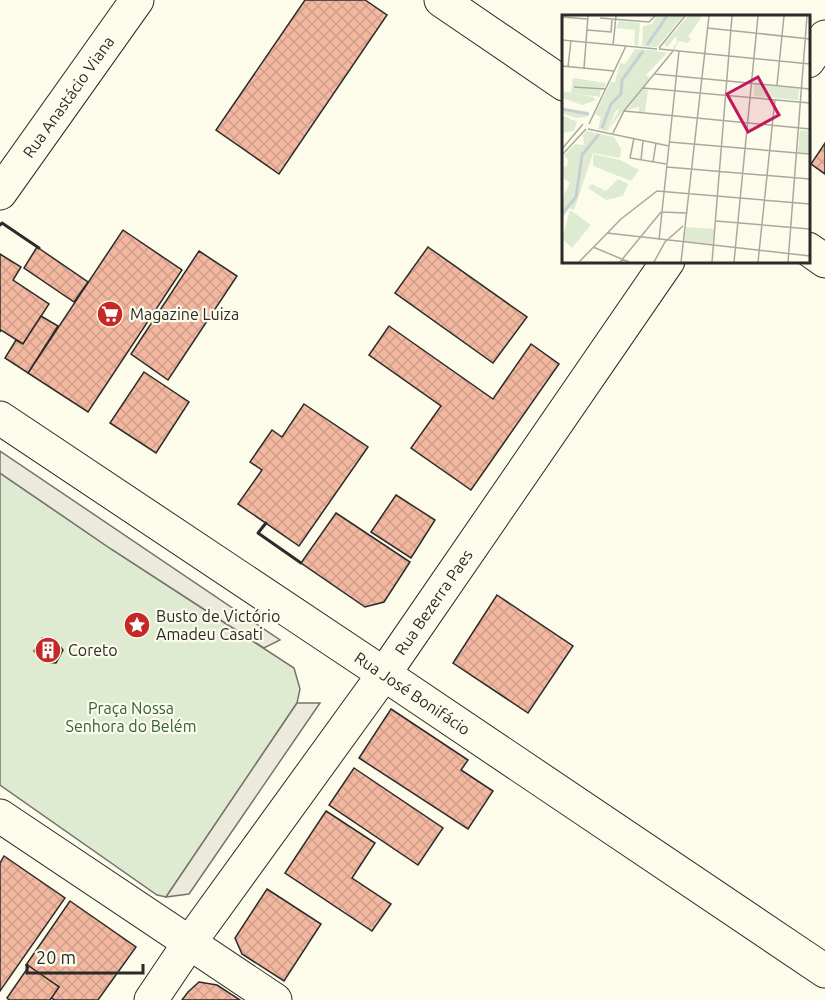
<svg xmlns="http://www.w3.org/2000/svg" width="825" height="1000" font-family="Ubuntu,sans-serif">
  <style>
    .green { fill: #deebd1; stroke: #74746e; stroke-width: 1.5 }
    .parking { fill: #eceadb; stroke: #74746e; stroke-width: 1.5 }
    .building { fill: url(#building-cross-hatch); stroke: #2b2b2b; stroke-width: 1.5 }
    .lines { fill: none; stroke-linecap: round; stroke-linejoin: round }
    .street-casing { stroke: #2b2b2b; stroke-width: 35 }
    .street { stroke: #fdfbea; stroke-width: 33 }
    .wall { stroke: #2b2b2b; stroke-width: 3 }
    .labels { text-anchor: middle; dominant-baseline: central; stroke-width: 4.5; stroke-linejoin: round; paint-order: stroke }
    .street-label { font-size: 16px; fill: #2b2b2b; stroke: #fdfbea }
    .poi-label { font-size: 16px; fill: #2b2b2b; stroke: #fdfbea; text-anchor: start }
    .park-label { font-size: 16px; fill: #34623c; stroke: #fdfbea }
    .inset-river { fill: none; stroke: #c7d0d0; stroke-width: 3 }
    .inset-road { fill: none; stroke: #a9a89e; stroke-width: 1.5 }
    .view { fill: #c2185b; fill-opacity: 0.15; stroke: #c2185b; stroke-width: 3 }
    .inset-edge { fill: none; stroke: #2b2b2b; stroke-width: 3 }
  </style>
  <defs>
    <pattern id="building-cross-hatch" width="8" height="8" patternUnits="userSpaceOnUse" patternTransform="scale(1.5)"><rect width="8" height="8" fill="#f2b8a0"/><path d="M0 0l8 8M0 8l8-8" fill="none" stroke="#d09e8a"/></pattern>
  </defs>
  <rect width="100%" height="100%" fill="#fdfbea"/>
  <!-- green -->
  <path class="green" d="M 0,473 L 111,549 L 294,668 L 300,689 L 297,703 L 166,897 L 157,895 L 0,785 Z"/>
  <!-- parking -->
  <g class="parking">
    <path d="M 0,451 L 280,640 L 264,648 L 111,549 L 0,473 Z"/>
    <path d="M 297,703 L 320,703 L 189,894 L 166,897 Z"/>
  </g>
  <!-- building -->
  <g class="building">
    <path d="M 305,0 L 365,0 L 387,15 L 279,174 L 216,130 Z"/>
    <path d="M 825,143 L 825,174 L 811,164 Z"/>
    <path d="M 123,230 L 182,270 L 88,412 L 28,373 Z"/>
    <path d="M 37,247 L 88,282 L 74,302 L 24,268 Z"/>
    <path d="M 428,247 L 527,317 L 493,363 L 395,293 Z"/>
    <path d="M 199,251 L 237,276 L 168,380 L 131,354 Z"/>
    <path d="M 0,254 L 21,267 L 13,280 L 49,304 L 23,344 L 1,330 L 0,332 Z"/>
    <path d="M 41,316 L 58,326 L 28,373 L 5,358 L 16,340 L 23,344 Z"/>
    <path d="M 389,326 L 493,399 L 531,344 L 559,364 L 471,490 L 411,448 L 441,406 L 369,355 Z"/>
    <path d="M 144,372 L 189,402 L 156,453 L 110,423 Z"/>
    <path d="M 304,404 L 368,447 L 299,546 L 238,504 L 262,470 L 250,462 L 272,430 L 282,437 Z"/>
    <path d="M 396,495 L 435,520 L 411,558 L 371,532 Z"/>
    <path d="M 336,513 L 410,562 L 384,602 L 365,607 L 301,563 Z"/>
    <path d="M 497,595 L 573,646 L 528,713 L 453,663 Z"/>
    <path d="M 42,638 L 55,639 L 63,650 L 56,663 L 43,662 L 34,651 Z"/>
    <path d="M 391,709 L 468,760 L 461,770 L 493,791 L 468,829 L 359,758 Z"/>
    <path d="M 354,768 L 443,828 L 418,865 L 329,805 Z"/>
    <path d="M 326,811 L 375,843 L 352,878 L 391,904 L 372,931 L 285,873 Z"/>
    <path d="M 4,856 L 65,898 L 0,991 L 0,863 Z"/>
    <path d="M 267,889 L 321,924 L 284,981 L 242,954 L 235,938 Z"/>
    <path d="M 70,901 L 136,947 L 98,1000 L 55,1000 L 51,998 L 59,987 L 26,965 Z"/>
    <path d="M 29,966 L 59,987 L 50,1000 L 9,1000 L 7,998 Z"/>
    <path d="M 199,982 L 217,985 L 240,1000 L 182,1000 L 188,992 Z"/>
  </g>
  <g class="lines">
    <defs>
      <g id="street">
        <path d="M 441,0 L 564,84"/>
        <path d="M 808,61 L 825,37"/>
        <path id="s1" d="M 0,193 L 137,0"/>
        <path d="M 808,249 L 825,261"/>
        <path id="s2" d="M 0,418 L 384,674 L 825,971"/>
        <path d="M 0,816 L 275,1000"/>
        <path id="s3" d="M 151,1000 L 190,942 L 384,674 L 668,261"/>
      </g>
    </defs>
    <!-- street casing -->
    <use href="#street" class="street-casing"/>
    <!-- street -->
    <use href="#street" class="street"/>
    <!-- wall -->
    <g class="wall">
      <path d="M 0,225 L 2,223 L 39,248"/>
      <path d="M 266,523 L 258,533 L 301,563"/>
    </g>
  </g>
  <!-- icons -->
  <defs>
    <symbol id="supermarket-disc" viewBox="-11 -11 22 22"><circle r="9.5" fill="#c62828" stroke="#fdfbea"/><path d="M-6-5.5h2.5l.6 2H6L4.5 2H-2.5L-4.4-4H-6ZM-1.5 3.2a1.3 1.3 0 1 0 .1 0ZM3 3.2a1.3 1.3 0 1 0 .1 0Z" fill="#fff"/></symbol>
    <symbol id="sight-disc" viewBox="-11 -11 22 22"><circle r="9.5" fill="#c62828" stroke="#fdfbea"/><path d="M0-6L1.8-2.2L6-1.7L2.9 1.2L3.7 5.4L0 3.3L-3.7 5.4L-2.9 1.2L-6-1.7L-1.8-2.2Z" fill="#fff"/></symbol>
    <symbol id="building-disc" viewBox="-11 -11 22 22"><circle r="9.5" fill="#c62828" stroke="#fdfbea"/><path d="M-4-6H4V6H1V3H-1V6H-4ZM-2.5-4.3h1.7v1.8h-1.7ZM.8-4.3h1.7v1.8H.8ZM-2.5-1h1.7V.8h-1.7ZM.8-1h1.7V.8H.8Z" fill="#fff"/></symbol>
  </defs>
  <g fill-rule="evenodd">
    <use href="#supermarket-disc" x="95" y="299" width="30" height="30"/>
    <use href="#sight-disc" x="122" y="610" width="30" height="30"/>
    <use href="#building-disc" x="33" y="635" width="30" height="30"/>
  </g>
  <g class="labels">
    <!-- street labels -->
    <g class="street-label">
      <text stroke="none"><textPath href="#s1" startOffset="118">Rua Anastácio Viana</textPath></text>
      <text stroke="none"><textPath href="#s3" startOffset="488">Rua Bezerra Paes</textPath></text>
      <text stroke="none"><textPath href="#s2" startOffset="496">Rua José Bonifácio</textPath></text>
    </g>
    <!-- poi labels -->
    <g class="poi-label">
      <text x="130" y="314">Magazine Luiza</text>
      <text x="156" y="616">Busto de Victório<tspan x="156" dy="18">Amadeu Casati</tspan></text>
      <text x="68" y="650">Coreto</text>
    </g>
    <!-- park labels -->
    <g class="park-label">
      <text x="131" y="708">Praça Nossa<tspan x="131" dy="18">Senhora do Belém</tspan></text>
    </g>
  </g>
  <!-- overview -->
  <g transform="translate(562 15)">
    <rect width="248" height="248" fill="#fdfbea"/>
    <path d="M 126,1 L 140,1 L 126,22 L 129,24 L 126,28 L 117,26 L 113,33 L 116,35 L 110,34 L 115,27 L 114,21 L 105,32 L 102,29 ZM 57,6 L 78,8 L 76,31 L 72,30 L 73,15 L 54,13 ZM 90,35 L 105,38 L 84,60 L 88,63 L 45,116 L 60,90 L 64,67 L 74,64 L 79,47 ZM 11,63 L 44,68 L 42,73 L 10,71 L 39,75 L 38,82 L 9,78 ZM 192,69 L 237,74 L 236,85 L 192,81 ZM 81,74 L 86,75 L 83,97 L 77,97 L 77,92 L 65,95 ZM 0,100 L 15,107 L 12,116 L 0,118 ZM 238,115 L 247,116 L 247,138 L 236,137 ZM 31,139 L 58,145 L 77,155 L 69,166 L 31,151 ZM 8,195 L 29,210 L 10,233 L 0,224 ZM 124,212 L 152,214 L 150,229 L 122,227 Z" fill="#deebd1"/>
    <path d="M 95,1 L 121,1 L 95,32 L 80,31 L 81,11 L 90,9 ZM 73,34 L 90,35 L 79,47 L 74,64 L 64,67 L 60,92 L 54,96 L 45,116 L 36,114 L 39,102 L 33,99 L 49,67 L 53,67 L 58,48 L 63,49 ZM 0,76 L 31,82 L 34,85 L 20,90 L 0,83 ZM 0,93 L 26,97 L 25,102 L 14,103 L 0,98 ZM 25,116 L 52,122 L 59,134 L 58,143 L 31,138 L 12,195 L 7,193 L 0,204 L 0,184 L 8,168 L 0,162 L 0,151 L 5,152 L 6,144 L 2,141 L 13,129 L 22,130 L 21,120 ZM 56,164 L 66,169 L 61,181 L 44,185 L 26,173 L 30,169 L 44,176 Z" fill="#deebd1"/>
    <path class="inset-river" d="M 85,30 L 105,1M 0,94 L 27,99M 40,113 L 49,89 L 59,79 L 60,65 L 81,36M 0,199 L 14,182 L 20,140 L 37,119"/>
    <path class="inset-road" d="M 0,2 L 25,4M 38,3 L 87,7 L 93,1M 145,13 L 248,24M 25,15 L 49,17 L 50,5M 0,25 L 64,31M 51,30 L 54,1M 97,33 L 123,1M 97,34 L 248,49M 0,51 L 52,56M 6,52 L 9,25M 22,53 L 26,1M 93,59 L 248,74M 215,70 L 222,1M 12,72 L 43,74M 81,73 L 248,88M 62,96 L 248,114M 27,109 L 64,31 L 95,34M 26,114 L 107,131M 51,118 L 62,96 L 111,36M 72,123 L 68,143 L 104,149M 107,127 L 248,139M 0,134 L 21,109M 0,140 L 24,114M 79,145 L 81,126M 91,147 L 94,128M 105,152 L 248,164M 100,197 L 124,198M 154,206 L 248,214M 45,218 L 248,241M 97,225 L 117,36M 31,232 L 67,247M 17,247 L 59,204 L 95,176 L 248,189M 58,247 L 99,197M 92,247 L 103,227 L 121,211M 119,247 L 147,1M 150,247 L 170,1M 172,247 L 196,1M 196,247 L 213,84M 226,247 L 245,1"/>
    <path class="view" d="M 196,62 L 217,100 L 186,117 L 165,79 Z"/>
    <rect width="248" height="248" class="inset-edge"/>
  </g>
  <!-- scale -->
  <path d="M27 964v9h116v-9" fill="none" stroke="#2b2b2b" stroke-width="3"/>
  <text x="36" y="964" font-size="18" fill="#2b2b2b" stroke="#fdfbea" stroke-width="4.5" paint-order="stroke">20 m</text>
</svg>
